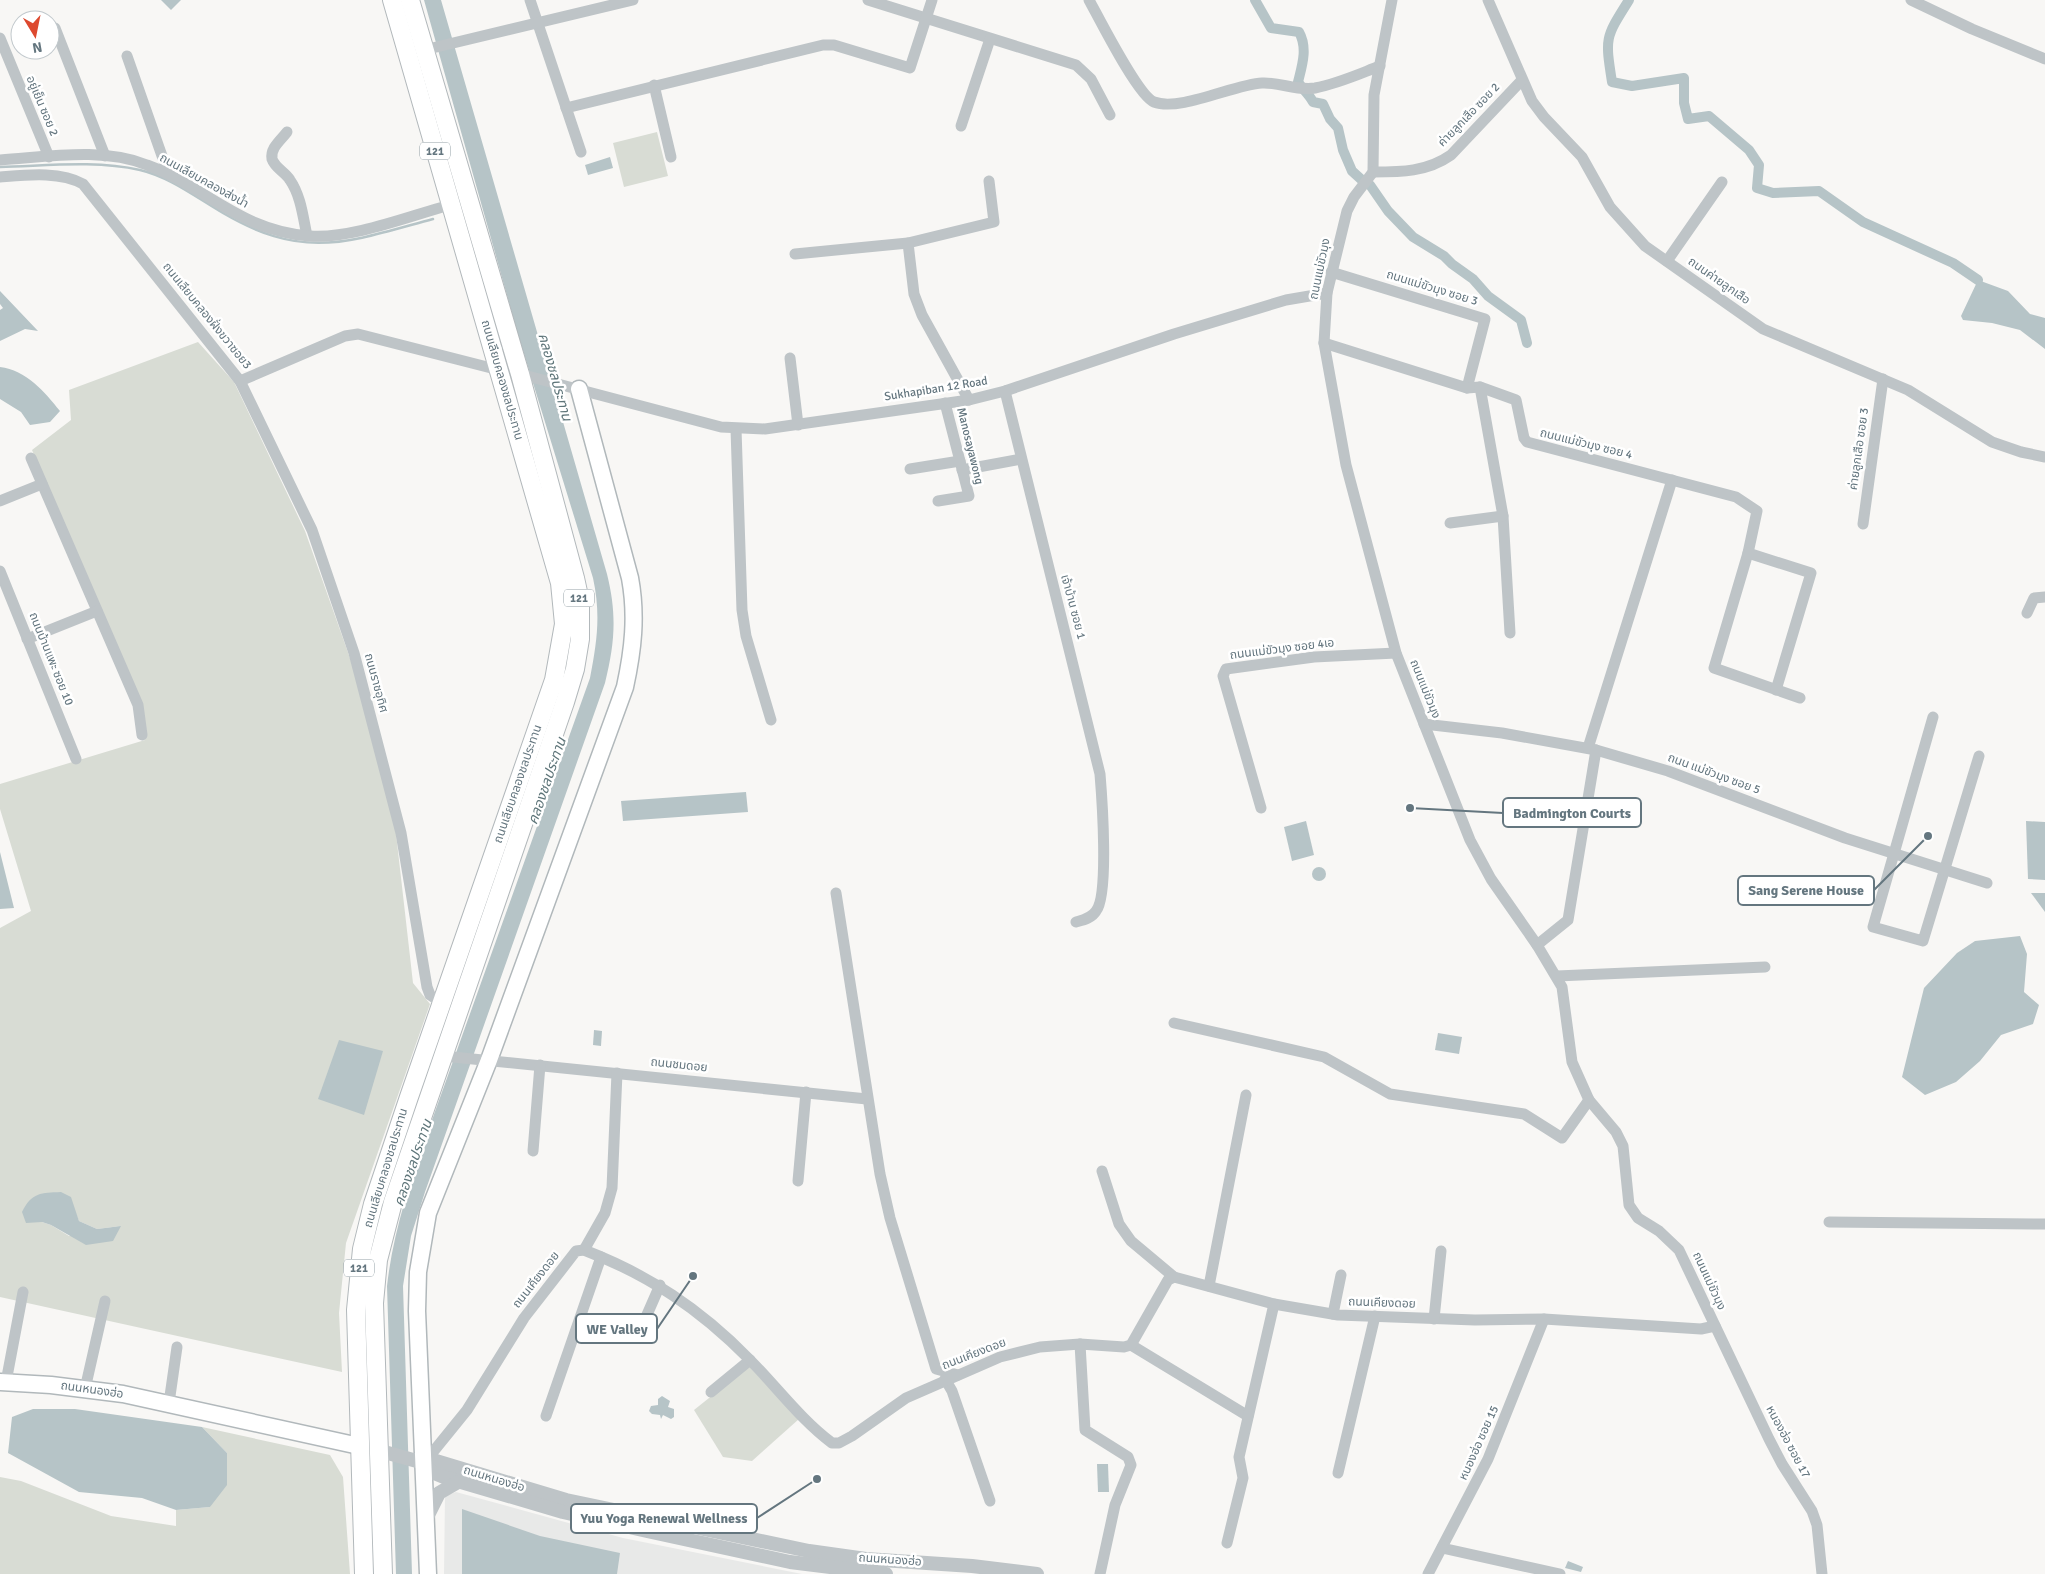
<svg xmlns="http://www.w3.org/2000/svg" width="2045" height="1574" font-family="Signika,'Noto Sans Thai',sans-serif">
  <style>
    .built { fill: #e8e9e8 }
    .green { fill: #d8dcd4; fill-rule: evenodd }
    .water { fill: #b6c4c7 }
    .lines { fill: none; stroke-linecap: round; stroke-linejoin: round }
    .stream { stroke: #b6c4c7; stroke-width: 2.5 }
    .canal { stroke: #b6c4c7; stroke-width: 10 }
    .secondary-casing { stroke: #b1b8bb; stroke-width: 19 }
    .primary-casing { stroke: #b2b8bb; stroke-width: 20 }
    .minor { stroke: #bec4c7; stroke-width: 11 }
    .tertiary { stroke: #bec4c7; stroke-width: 14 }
    .secondary { stroke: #fff; stroke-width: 16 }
    .primary { stroke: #fff; stroke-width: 18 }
    .labels { text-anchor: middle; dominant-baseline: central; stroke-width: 5; stroke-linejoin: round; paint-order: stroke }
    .shield { fill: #fff; stroke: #929fa5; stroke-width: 1 }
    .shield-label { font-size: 11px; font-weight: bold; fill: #64767f }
    .street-label { font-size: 12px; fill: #64767f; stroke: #fff }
    .water-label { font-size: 14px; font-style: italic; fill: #5e7579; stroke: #fff }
    .leader { fill: none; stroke: #64767f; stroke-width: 2 }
    .callout-dot { fill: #64767f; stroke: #fff; stroke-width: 2 }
    .callout { fill: #fff; stroke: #64767f; stroke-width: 2 }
    .callout-label { font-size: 14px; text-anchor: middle; font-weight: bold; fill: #64767f }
  </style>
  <rect width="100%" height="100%" fill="#f8f7f5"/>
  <!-- built -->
  <path class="built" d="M 456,1492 L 623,1538 L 802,1574 L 444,1574 L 445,1496 Z"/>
  <!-- green -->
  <g class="green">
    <path d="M 657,132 L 668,176 L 624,187 L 613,143 Z"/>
    <path d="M 198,342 L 234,382 L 305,531 L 351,661 L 395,825 L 413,983 L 430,1004 L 346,1243 L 339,1313 L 342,1372 L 0,1297 L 0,928 L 31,911 L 0,809 L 0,784 L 145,740 L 139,696 L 32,450 L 71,420 L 69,390 ZM 74,1209 L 79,1221 L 97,1229 L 121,1226 L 69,1236 L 51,1225 L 42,1222 Z"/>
    <path d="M 749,1366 L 799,1419 L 752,1461 L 723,1457 L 694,1410 Z"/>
    <path d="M 202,1427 L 330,1455 L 343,1477 L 350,1574 L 0,1574 L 0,1477 L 21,1481 L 111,1516 L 176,1526 L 176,1510 L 210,1507 L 227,1453 Z"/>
  </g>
  <!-- water -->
  <g class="water">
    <path d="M 161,0 L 181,0 L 171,10 Z"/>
    <path d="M 424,0 L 441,0 L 607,574 C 617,614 615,643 605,683 L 425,1192 L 411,1236 L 403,1286 L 412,1574 L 396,1574 L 387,1286 C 393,1233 409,1185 427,1134 L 590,678 C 597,641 601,615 593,578 L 517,331 Z"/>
    <path d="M 610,157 L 613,168 L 588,175 L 585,165 Z"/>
    <path d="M 1978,280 L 2008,291 L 2030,314 L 2045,318 L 2045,349 L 2020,330 L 1992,323 L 1963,320 L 1961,316 Z"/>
    <path d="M 0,291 L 38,331 L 25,329 L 0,341 L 0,310 L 3,308 L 0,304 Z"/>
    <path d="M 0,367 C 26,370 45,392 60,411 L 50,422 L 30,425 L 21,412 L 0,399 Z"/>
    <path d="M 746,792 L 748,812 L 623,821 L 621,801 Z"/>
    <path d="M 1306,821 L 1314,855 L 1292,861 L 1284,827 Z"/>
    <path d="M 2026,821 L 2045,822 L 2045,880 L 2028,879 Z"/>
    <path d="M 0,852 L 14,908 L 0,909 Z"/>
    <circle cx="1319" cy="874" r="7"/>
    <path d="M 2031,893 L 2045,893 L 2045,912 Z"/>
    <path d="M 2020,936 L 2027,954 L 2024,992 L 2039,1005 L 2033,1024 L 2001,1035 L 1980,1061 L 1956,1082 L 1925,1095 L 1902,1077 L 1924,988 L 1957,953 L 1975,941 Z"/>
    <path d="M 594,1030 L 602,1031 L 601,1046 L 593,1045 Z"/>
    <path d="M 1438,1033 L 1462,1037 L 1459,1054 L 1435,1050 Z"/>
    <path d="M 339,1040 L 383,1051 L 364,1115 L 318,1099 Z"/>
    <path d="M 61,1192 L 71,1197 L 79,1221 L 97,1229 L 121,1226 L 113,1241 L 86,1245 L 51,1225 L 42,1222 L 26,1223 L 22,1212 C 32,1192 41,1193 61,1192 Z"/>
    <path d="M 662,1396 L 670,1401 L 668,1407 L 674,1409 L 674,1417 L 671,1419 L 663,1415 L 661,1419 L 660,1415 L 652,1414 L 649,1411 L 651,1406 L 658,1405 L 658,1399 Z"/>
    <path d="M 33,1409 L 75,1409 L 202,1427 L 227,1453 L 227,1485 L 210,1507 L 176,1510 L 142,1498 L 79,1492 L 8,1453 L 12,1417 Z"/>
    <path d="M 1097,1464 L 1108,1464 L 1109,1492 L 1098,1492 Z"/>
    <path d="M 462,1509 L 540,1536 L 620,1553 L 617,1574 L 462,1574 Z"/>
    <path d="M 1568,1561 L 1583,1567 L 1581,1572 L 1565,1568 Z"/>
  </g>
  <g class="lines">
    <!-- stream -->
    <path class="stream" d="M 0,167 C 46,166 94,160 140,170 C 170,177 197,198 223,213 C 305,261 348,242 433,219"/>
    <!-- canal -->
    <g class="canal">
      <path d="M 1255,0 L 1271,28 L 1299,32 C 1308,48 1302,66 1298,82 C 1303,90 1309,94 1313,102 L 1323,104 L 1330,119 L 1338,128 L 1343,150 L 1352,171 L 1363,181"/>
      <path d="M 1629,0 C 1605,38 1605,37 1612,82 L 1632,86 L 1684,78 L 1684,103 L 1688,119 L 1709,116 L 1749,150 L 1759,165 L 1757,188 L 1773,193 L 1819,191 L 1863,222 L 1953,263 L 1978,280"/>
      <path d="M 1370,185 L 1388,211 L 1413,237 L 1444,256 L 1452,264 L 1473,279 L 1488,296 L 1521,320 L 1527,343"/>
    </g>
    <defs>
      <g id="secondary">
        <path d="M 0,1382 L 51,1385 L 123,1394 L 359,1446"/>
        <path d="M 428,1574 L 417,1311 L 418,1272 L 428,1213 L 489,1060 L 625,687 C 633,650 637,616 630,578 L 579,389"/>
      </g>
      <g id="primary">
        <path d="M 364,1574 L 356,1310 L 362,1249 L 373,1204 L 409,1097 L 554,680 L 564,624 L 560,583 L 392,0"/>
        <path d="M 383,1574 L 374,1303 L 378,1260 L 393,1202 L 565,702 L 575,669 L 580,639 L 580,601 L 575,578 L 520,374 L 410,0"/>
      </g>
    </defs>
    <!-- secondary casing -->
    <use href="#secondary" class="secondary-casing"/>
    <!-- primary casing -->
    <use href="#primary" class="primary-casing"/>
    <!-- minor -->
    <g class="minor">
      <path d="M 530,0 L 581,152"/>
      <path d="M 868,0 L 1076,65 L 1091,79 L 1110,115"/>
      <path d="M 1089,0 C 1099,18 1138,96 1154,102 C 1180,112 1235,84 1262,83 C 1280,82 1296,91 1315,88 C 1337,84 1359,74 1380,66"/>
      <path d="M 1392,0 L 1374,95 L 1373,172 L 1354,197 L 1347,211 L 1327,293 L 1324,343 L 1346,465 L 1396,653 L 1470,840 L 1491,879 L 1537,945 L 1562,987 L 1572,1062 L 1589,1100 L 1616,1132 L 1623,1146 L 1629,1205 L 1638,1218 L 1659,1231 L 1679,1250 L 1769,1439 L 1782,1464 L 1812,1511 L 1817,1525 L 1822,1574"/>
      <path d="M 1488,0 L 1532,101 L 1544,117 L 1582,157 L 1610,207 L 1645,246 L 1763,329 L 1908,390 L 1992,442 L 2021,452 L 2045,457"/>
      <path d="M 1911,0 L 1972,29 L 2045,59"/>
      <path d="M 55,28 L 105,156"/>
      <path d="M 0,38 L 49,157"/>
      <path d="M 424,50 L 633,0"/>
      <path d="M 127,56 L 168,173"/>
      <path d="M 654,85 L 671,157"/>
      <path d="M 566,108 L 823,45 L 834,45 L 910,68 L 932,0"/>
      <path d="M 961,126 L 990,39"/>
      <path d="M 287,132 C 281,140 270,148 272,159 C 275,168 285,172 290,180 C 301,196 303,217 307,236"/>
      <path d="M 0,160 C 47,157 103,147 147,165 C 206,187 242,232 310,236 C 352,239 409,216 450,205"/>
      <path d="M 1373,172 C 1401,172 1427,172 1451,155 L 1522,80"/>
      <path d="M 0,177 C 26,175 60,171 83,184 L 240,381 L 312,530 L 354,653 L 401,833 L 427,987 L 430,995 L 442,1003"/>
      <path d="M 795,254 L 908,243"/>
      <path d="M 1667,261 L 1722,182"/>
      <path d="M 1331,272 L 1485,319 L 1467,388"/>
      <path d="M 1324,343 L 1467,388 L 1480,387 L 1516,400 L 1524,438 L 1527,442 L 1736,497 L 1757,511 L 1748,553 L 1714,668 L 1800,698"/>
      <path d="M 790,358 L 798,425"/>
      <path d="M 520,374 L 721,427 L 765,429 L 969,400 L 1005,391 L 1174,334 L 1286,300 L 1327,293"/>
      <path d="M 240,381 L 345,336 L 358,334 L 499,370"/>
      <path d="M 1480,387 L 1503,516 L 1510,633"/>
      <path d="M 1005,391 L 1100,774 C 1102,798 1109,896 1096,911 C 1092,918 1083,920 1076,922"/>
      <path d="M 969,400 L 922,315 L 914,294 L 908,243 L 994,222 L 989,181"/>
      <path d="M 736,429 L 742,610 L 746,636 L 771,720"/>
      <path d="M 31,458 L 138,705 L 142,735"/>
      <path d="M 910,469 L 960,461"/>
      <path d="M 962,470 L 1021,459"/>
      <path d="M 0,501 L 42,484"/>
      <path d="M 938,501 L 969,496 L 945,403"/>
      <path d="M 1450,523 L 1503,516"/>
      <path d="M 1863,524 L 1883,379"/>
      <path d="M 1748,553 L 1811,573 L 1776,690"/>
      <path d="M 0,571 L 76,759"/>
      <path d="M 2027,613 L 2034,598 L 2045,597"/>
      <path d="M 27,639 L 97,611"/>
      <path d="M 1933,717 L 1873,927 L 1923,941 L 1979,756"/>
      <path d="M 1424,724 L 1502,733 L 1596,750 L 1668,771 L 1845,838 L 1987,883"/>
      <path d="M 1588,748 L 1672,480"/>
      <path d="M 1261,808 L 1223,676 L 1226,669 L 1314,657 L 1396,653"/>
      <path d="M 836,893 L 880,1174 L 890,1218 L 936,1369 L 958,1375"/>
      <path d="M 1537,945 L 1568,920 L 1596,750"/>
      <path d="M 1557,976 L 1765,967"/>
      <path d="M 1174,1023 L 1324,1057 L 1390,1094 L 1524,1114 L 1562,1138 L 1589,1100"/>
      <path d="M 443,1056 L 867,1099"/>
      <path d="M 533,1151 L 540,1065"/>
      <path d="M 1102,1171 L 1119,1224 L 1131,1241 L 1174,1277 L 1274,1304 L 1338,1315 L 1475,1320 L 1544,1319 L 1701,1329 L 1715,1326"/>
      <path d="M 798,1181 L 806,1092"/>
      <path d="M 1829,1222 L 2045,1224"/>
      <path d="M 584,1250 L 605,1213 L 612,1188 L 617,1073"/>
      <path d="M 1209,1286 L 1246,1095"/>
      <path d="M 1333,1314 L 1341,1275"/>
      <path d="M 646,1317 L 660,1285"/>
      <path d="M 1434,1319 L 1441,1251"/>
      <path d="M 1080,1344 L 1085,1430 L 1128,1457 L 1131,1465 L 1115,1505 L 1100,1574"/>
      <path d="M 1131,1345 L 1248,1416"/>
      <path d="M 945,1379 L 952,1391 L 990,1501"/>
      <path d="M 6,1382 L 23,1292"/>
      <path d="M 85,1389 L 105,1301"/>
      <path d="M 711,1392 L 750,1360"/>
      <path d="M 169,1403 L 177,1347"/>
      <path d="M 546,1416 L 601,1257"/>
      <path d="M 424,1463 L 467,1410 L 524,1318 L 576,1251 L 584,1250 C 649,1275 700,1309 749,1359 C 776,1386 801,1420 832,1443 L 839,1443 L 852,1436 L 906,1398 L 1000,1357 L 1040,1347 L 1080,1344 L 1124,1347 L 1131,1345 L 1168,1280 L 1174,1277"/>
      <path d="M 1338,1473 L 1375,1316"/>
      <path d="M 1227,1543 L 1243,1478 L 1239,1457 L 1274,1304"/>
      <path d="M 1442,1548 L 1560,1574"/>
      <path d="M 1428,1574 L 1488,1459 L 1544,1319"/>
    </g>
    <!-- tertiary -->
    <g class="tertiary">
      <path d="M 377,1450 L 424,1463 L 436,1461 L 566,1500 L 809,1551 L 866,1559 L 972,1566 L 1037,1574"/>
      <path d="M 424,1463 L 432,1472 L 444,1477 L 563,1512 L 647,1531 L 790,1562 L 886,1574"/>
      <path d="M 427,1517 L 439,1493 L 458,1482"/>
    </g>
    <!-- secondary -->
    <use href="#secondary" class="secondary"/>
    <!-- primary -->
    <use href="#primary" class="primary"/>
  </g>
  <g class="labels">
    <!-- shield labels -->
    <g class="shield">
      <rect x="420" y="142.5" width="30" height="17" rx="4"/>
      <rect x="564" y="589.5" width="30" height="17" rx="4"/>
      <rect x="344" y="1259.5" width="30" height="17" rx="4"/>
    </g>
    <g class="shield-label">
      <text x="435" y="151">121</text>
      <text x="579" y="598">121</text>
      <text x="359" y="1268">121</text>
    </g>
    <!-- street labels -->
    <g class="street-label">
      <text transform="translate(42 106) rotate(67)">อยู่เย็น ซอย 2</text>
      <text transform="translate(1469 115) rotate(-46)">ค่ายลูกเสือ ซอย 2</text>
      <text transform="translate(204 181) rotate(29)">ถนนเลียบคลองส่งน้ำ</text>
      <text transform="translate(1320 269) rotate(-78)">ถนนแม่ขัวมุง</text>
      <text transform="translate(1719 281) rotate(35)">ถนนค่ายลูกเสือ</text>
      <text transform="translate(1432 288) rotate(17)">ถนนแม่ขัวมุง ซอย 3</text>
      <text transform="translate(207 316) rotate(51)">ถนนเลียบคลองฝั่งขวาซอย3</text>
      <text transform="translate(502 380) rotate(74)">ถนนเลียบคลองชลประทาน</text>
      <text transform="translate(936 389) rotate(-9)">Sukhapiban 12 Road</text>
      <text transform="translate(1586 444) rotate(14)">ถนนแม่ขัวมุง ซอย 4</text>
      <text transform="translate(970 446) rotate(76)">Manosayawong</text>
      <text transform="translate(1859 449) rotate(-82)">ค่ายลูกเสือ ซอย 3</text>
      <text transform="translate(1073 607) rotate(75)">เจ้าบ้าน ซอย 1</text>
      <text transform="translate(1282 649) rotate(-7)">ถนนแม่ขัวมุง ซอย 4เอ</text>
      <text transform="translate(51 659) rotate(68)">ถนนบ้านแพะ ซอย 10</text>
      <text transform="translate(376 683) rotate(75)">ถนนราชอุทิศ</text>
      <text transform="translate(1425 689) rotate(68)">ถนนแม่ขัวมุง</text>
      <text transform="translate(1714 774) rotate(20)">ถนน แม่ขัวมุง ซอย 5</text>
      <text transform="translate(518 784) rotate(-71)">ถนนเลียบคลองชลประทาน</text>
      <text transform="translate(679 1065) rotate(6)">ถนนชมดอย</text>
      <text transform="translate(386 1168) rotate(-73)">ถนนเลียบคลองชลประทาน</text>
      <text transform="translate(536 1280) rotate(-52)">ถนนเคียงดอย</text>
      <text transform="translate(1709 1281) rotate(65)">ถนนแม่ขัวมุง</text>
      <text transform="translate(1382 1303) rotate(2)">ถนนเคียงดอย</text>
      <text transform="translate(974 1354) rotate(-21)">ถนนเคียงดอย</text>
      <text transform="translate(92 1390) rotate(8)">ถนนหนองฮ่อ</text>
      <text transform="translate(1788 1442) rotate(62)">หนองฮ่อ ซอย 17</text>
      <text transform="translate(1479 1443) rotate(-66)">หนองฮ่อ ซอย 15</text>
      <text transform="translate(494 1479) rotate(17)">ถนนหนองฮ่อ</text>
      <text transform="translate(890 1560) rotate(4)">ถนนหนองฮ่อ</text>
    </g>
    <!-- water labels -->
    <g class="water-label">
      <text transform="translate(555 377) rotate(74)">คลองชลประทาน</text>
      <text transform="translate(547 781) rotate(-71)">คลองชลประทาน</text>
      <text transform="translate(413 1163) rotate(-71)">คลองชลประทาน</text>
    </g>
  </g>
  <!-- callouts -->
  <path class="leader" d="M1410 808L1503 813M1928 836L1874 890M693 1276L657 1329M817 1479L757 1518"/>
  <g class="callout-dot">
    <circle cx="1410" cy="808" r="5"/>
    <circle cx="1928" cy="836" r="5"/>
    <circle cx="693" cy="1276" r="5"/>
    <circle cx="817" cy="1479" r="5"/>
  </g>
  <g class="callout">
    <rect x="1503" y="798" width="138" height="29" rx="5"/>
    <rect x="1738" y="876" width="136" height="29" rx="5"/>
    <rect x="576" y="1314" width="81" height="29" rx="5"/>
    <rect x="571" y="1504" width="186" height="29" rx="5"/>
  </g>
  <g class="callout-label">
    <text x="1572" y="818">Badmington Courts</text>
    <text x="1806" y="895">Sang Serene House</text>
    <text x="617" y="1334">WE Valley</text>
    <text x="664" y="1523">Yuu Yoga Renewal Wellness</text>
  </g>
  <!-- north arrow -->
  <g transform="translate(35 35) rotate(170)"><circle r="24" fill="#ffffff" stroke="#c1c8cc"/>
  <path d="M0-4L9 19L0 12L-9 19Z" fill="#dd492f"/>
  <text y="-8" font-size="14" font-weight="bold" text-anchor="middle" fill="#64767f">N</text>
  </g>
</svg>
